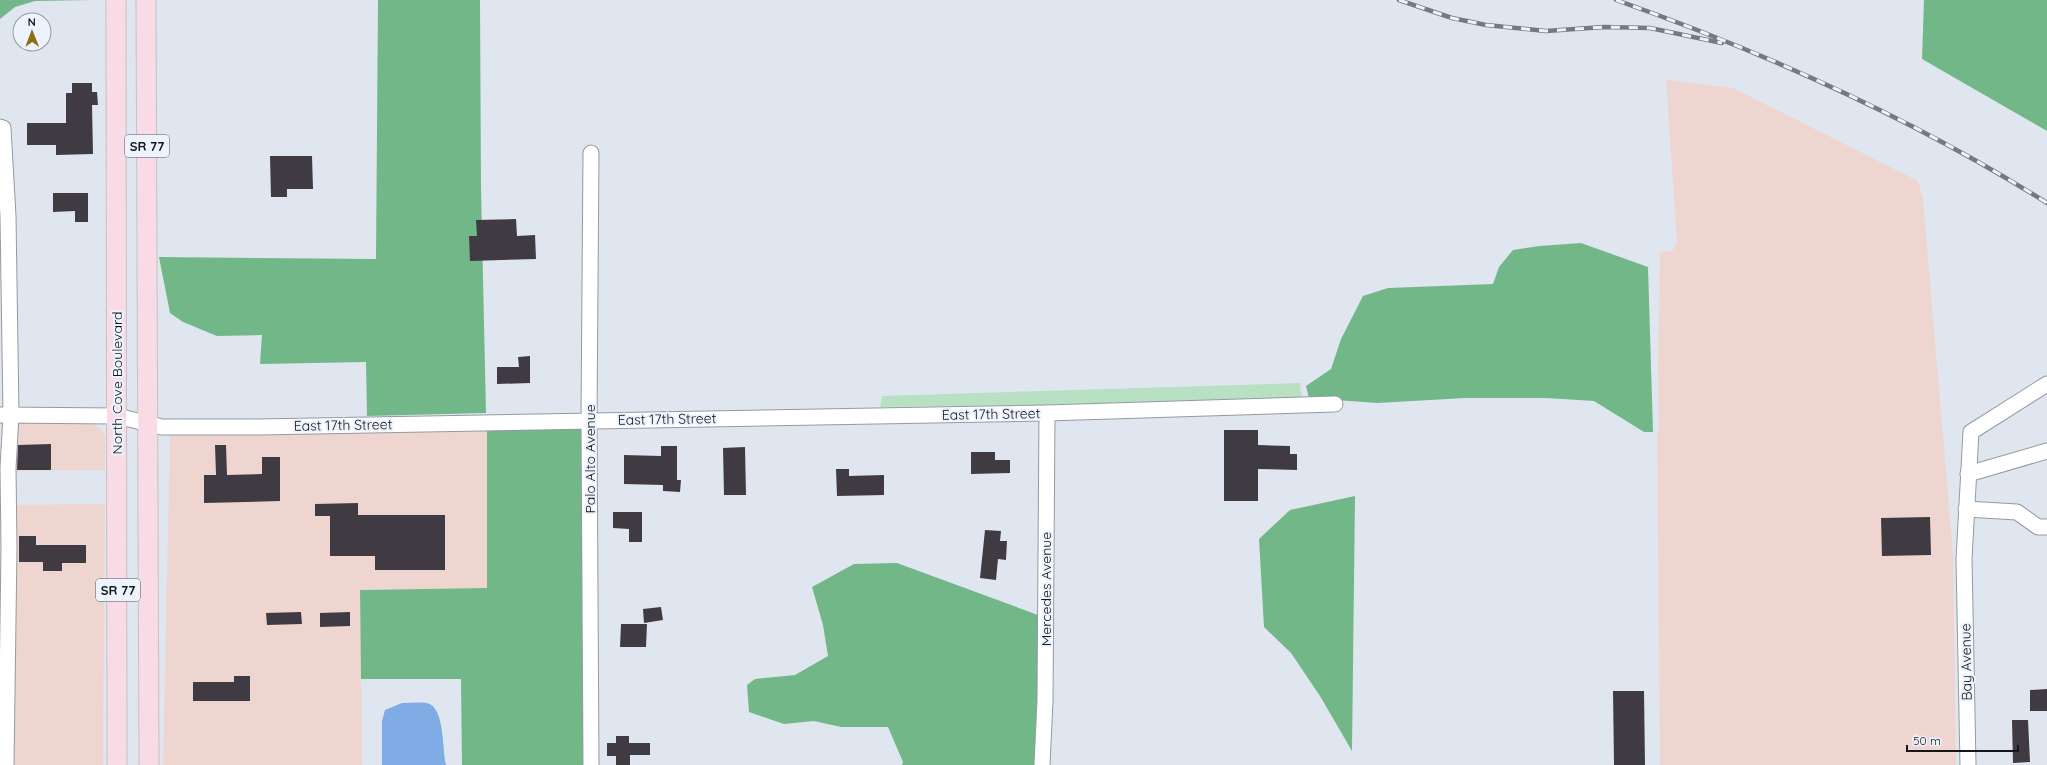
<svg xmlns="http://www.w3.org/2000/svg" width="2047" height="765" font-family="Quicksand,sans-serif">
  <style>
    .commercial { fill: #efd5d0 }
    .green { fill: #b7e1c2 }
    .forest { fill: #72b788 }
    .water { fill: #80ace6 }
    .building { fill: #403b42 }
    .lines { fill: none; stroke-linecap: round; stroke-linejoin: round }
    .minor-casing { stroke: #949aa2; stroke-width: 17 }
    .major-casing { stroke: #c2c3c3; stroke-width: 21 }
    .minor { stroke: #fff; stroke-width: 15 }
    .major { stroke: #f9dbe5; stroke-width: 19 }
    .rail-casing { stroke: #767a80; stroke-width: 4.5 }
    .rail { stroke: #edf3fd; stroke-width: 3; stroke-dasharray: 9; stroke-linecap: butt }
    .labels { text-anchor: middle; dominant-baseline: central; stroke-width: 4; stroke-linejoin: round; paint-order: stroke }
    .shield { fill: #edf3fd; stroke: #55595e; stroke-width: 1 }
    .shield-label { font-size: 13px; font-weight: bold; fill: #14171a }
    .street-label { font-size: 14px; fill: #14171a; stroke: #edf3fd }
  </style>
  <rect width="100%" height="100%" fill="#e0e6ef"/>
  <!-- commercial -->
  <g class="commercial">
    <path d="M 1666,80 L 1733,88 L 1918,181 L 1923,199 L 1953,554 L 1956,765 L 1660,765 L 1657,434 L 1659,431 L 1658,369 L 1660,252 L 1672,251 L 1677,243 Z"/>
    <path d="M 4,422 L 90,422 L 93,424 L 101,429 L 105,437 L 105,470 L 4,471 Z"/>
    <path d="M 487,430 L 487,588 L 360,590 L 362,765 L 163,765 L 170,435 Z"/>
    <path d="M 105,504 L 103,765 L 5,765 L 5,505 Z"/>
  </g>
  <!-- green -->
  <path class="green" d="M 1301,383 L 1300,388 L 1302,397 L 1046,405 L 880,407 L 882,396 Z"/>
  <!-- forest -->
  <g class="forest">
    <path d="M 0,0 L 93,0 L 35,1 L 15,7 L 0,19 Z"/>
    <path d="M 378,0 L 480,0 L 481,187 L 486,413 L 367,416 L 366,362 L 260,364 L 262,335 L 217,336 L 183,322 L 170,313 L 159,257 L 376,259 Z"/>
    <path d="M 1924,0 L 2047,0 L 2047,131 L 1922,59 Z"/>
    <path d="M 1581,243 L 1648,267 L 1653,432 L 1644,432 L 1594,401 L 1546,398 L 1465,398 L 1377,403 L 1309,398 L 1306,386 L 1331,369 L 1341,339 L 1363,296 L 1388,288 L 1493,284 L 1499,267 L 1513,250 L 1540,246 Z"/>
    <path d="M 582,429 L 584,765 L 462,765 L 461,679 L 361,679 L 360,590 L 487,588 L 487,430 Z"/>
    <path d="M 1355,496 L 1352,751 L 1320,696 L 1291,653 L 1264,627 L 1259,539 L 1290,510 Z"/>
    <path d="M 897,563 L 1038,615 L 1037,701 L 1034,765 L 902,765 L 903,762 L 888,727 L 841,727 L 814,721 L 784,724 L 749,712 L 747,685 L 755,679 L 795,675 L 828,656 L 823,625 L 812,587 L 854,564 Z"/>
  </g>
  <!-- water -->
  <path class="water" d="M 402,703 C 410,703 419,702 427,703 C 445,707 442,749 446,765 L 382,765 L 382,721 L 385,710 Z"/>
  <!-- building -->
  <g class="building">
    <path d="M 72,83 L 92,83 L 92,92 L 97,92 L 98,105 L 92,105 L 93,154 L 56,155 L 56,145 L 27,145 L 27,123 L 66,123 L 66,93 L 72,93 Z"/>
    <path d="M 270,156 L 312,156 L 313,189 L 287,189 L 287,197 L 271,197 Z"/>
    <path d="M 53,193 L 88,193 L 88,222 L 75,222 L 75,211 L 53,212 Z"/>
    <path d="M 516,219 L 517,236 L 535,235 L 536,259 L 470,261 L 469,236 L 477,236 L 476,220 Z"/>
    <path d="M 530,356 L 530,383 L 497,384 L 497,367 L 519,367 L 518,357 Z"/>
    <path d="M 1224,430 L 1258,430 L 1258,445 L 1290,446 L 1290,454 L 1297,454 L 1297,470 L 1258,469 L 1258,501 L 1224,501 Z"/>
    <path d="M 51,444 L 51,470 L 17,470 L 18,445 Z"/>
    <path d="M 215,445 L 226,445 L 227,475 L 262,474 L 262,457 L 280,457 L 280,501 L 204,503 L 204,475 L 216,475 Z"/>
    <path d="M 661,446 L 677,446 L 677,480 L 681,480 L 680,492 L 663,491 L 663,485 L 624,484 L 624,455 L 661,456 Z"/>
    <path d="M 745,447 L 746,495 L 724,495 L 723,448 Z"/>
    <path d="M 971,452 L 995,452 L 995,460 L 1010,460 L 1010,473 L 971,474 Z"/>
    <path d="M 836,469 L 849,469 L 849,476 L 884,475 L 884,495 L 837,496 Z"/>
    <path d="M 358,503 L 358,515 L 445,515 L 445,570 L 375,570 L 375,556 L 330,556 L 330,516 L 315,516 L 315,504 Z"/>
    <path d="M 613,512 L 642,512 L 642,542 L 629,542 L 629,529 L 613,528 Z"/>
    <path d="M 1930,517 L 1931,555 L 1882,556 L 1881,518 Z"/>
    <path d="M 985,530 L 1001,531 L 1000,541 L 1007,541 L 1006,560 L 998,559 L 996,580 L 980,578 Z"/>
    <path d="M 19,536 L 36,536 L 36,545 L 86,545 L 86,563 L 62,563 L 62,571 L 43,571 L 43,562 L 19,562 Z"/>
    <path d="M 661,607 L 663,620 L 644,623 L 643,609 Z"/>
    <path d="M 301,612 L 302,624 L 267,625 L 266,613 Z"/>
    <path d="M 350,612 L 350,626 L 320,627 L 320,613 Z"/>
    <path d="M 621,624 L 647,624 L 646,647 L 620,647 Z"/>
    <path d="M 234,676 L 250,676 L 250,701 L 193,701 L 193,682 L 234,682 Z"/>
    <path d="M 2047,689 L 2047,711 L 2030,711 L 2030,690 Z"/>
    <path d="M 1613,691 L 1644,691 L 1645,765 L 1614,765 Z"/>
    <path d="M 2012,720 L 2028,720 L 2030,762 L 2013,763 Z"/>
    <path d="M 616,736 L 629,736 L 629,743 L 650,743 L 650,755 L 630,755 L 630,765 L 616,765 L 616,756 L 607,756 L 607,743 L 616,743 Z"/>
  </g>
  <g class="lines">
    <defs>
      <g id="minor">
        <path d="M 0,127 L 3,128 L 8,216 L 11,415 L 8,468 L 9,547 L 6,765"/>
        <path d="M 0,415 L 117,416 L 162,427 L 258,427 L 1047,413 L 1335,404"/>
        <path d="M 1968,474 L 2047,451"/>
        <path d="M 1966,509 L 2017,512 L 2038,527 L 2047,527"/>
        <path d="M 591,765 L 589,420 L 591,153"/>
        <path d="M 1042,765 L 1045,701 L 1047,413"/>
        <path d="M 1968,765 L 1964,559 L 1971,432 L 2047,384"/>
      </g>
      <g id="major">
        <path d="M 116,0 L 117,765"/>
        <path d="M 146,0 L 149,765"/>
      </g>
    </defs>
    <!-- minor casing -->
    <use href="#minor" class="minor-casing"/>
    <!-- major casing -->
    <use href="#major" class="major-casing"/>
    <!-- minor -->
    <use href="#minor" class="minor"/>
    <!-- major -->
    <use href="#major" class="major"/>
    <defs>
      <g id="rail">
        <path d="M 1399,0 L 1452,18 L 1486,25 L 1546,31 L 1604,27 L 1650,28 L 1722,43"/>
        <path d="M 1616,0 C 1766,53 1912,118 2047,203"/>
      </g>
    </defs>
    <!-- rail casing -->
    <use href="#rail" class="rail-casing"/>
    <!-- rail -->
    <use href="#rail" class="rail"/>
  </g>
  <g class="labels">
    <!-- shield labels -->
    <g class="shield">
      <rect x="125" y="135" width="44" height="22" rx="3"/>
      <rect x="96" y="579" width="44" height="22" rx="3"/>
    </g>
    <g class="shield-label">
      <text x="147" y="146">SR 77</text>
      <text x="118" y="590">SR 77</text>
    </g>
    <!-- street labels -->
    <g class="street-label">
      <text transform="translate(117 383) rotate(-90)">North Cove Boulevard</text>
      <text transform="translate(991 414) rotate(-1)">East 17th Street</text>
      <text transform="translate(667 419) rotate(-1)">East 17th Street</text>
      <text transform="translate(343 425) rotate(-1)">East 17th Street</text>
      <text transform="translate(590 459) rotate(-90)">Palo Alto Avenue</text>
      <text transform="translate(1046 589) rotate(-90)">Mercedes Avenue</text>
      <text transform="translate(1966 662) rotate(-91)">Bay Avenue</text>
    </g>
  </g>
  <!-- north arrow -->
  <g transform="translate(32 32) rotate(359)"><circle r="19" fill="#edf3fd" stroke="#969ba2"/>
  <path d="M0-3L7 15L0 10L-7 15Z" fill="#8f6e13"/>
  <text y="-6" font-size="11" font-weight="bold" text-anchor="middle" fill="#14171a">N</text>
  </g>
  <!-- scale -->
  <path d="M1907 745v6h111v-6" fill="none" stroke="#14171a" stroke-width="2"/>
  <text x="1913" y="745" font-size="12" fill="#14171a" stroke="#edf3fd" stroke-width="3" paint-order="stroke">50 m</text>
</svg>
